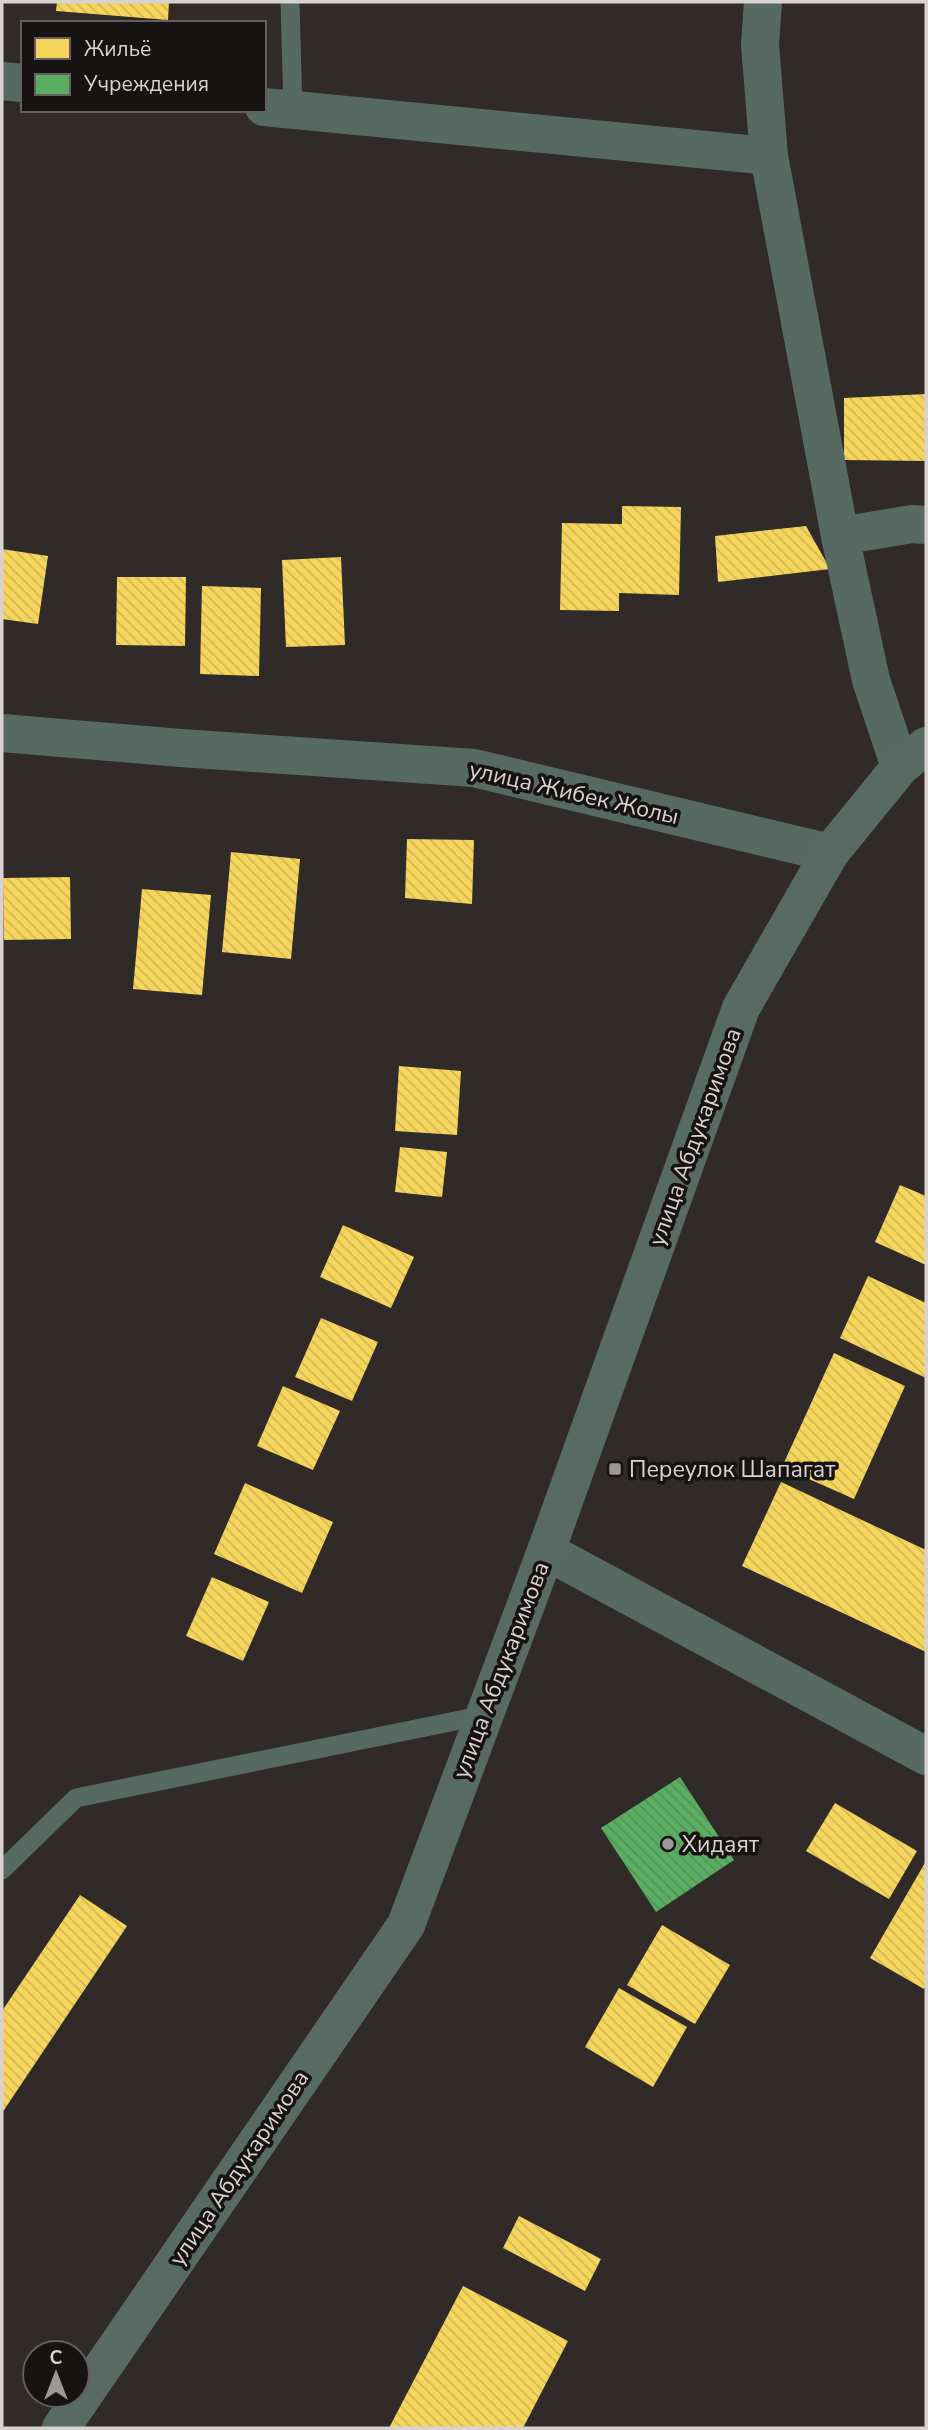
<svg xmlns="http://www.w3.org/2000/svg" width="928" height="2430" font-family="'Nunito Sans',sans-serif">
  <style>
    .homes { fill: url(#homes-back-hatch) }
    .public { fill: url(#public-back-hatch) }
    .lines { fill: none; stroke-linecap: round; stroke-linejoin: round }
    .service { stroke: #566963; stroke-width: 19 }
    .minor { stroke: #566963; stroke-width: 38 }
    .secondary { stroke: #576b64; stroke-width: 38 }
    .poi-dot { fill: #9d9796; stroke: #171312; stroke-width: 2.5 }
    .labels { text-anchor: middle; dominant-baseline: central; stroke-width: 7; stroke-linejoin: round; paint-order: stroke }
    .street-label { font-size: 23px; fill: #d8d2d0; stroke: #171312 }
    .poi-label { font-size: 23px; fill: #d8d2d0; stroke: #171312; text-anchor: start }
  </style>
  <defs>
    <pattern id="homes-back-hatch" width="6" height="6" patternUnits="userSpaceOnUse" patternTransform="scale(1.75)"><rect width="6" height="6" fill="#f6d55c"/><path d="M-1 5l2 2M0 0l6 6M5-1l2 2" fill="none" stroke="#d2b756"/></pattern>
    <pattern id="public-back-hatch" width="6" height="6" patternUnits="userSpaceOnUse" patternTransform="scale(1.75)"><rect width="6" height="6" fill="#5aae61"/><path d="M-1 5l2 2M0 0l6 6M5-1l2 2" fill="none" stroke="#549258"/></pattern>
  </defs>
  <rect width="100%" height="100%" fill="#302a29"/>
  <!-- homes -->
  <g class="homes">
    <path d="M 57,2 L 169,2 L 168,20 L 56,11 Z"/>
    <path d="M 926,394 L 926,461 L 844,460 L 844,398 Z"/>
    <path d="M 622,506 L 681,507 L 679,595 L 619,593 L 619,611 L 560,610 L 562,523 L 622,524 Z"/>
    <path d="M 806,526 L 830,569 L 718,582 L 715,536 Z"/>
    <path d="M 2,549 L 48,556 L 38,624 L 2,619 Z"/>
    <path d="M 341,557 L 345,645 L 286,647 L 282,560 Z"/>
    <path d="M 117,577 L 186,577 L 185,646 L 116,645 Z"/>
    <path d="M 202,586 L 261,588 L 259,676 L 200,674 Z"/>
    <path d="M 407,839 L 474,840 L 472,904 L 405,898 Z"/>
    <path d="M 231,852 L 300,859 L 291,959 L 222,952 Z"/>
    <path d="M 70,877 L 71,939 L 4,940 L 3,878 Z"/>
    <path d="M 142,889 L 211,895 L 202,995 L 133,989 Z"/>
    <path d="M 399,1066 L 461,1071 L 457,1135 L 395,1131 Z"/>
    <path d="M 400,1147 L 447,1152 L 442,1197 L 395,1192 Z"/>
    <path d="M 900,1185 L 926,1196 L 926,1265 L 875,1242 Z"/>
    <path d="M 343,1225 L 414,1257 L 391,1308 L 320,1277 Z"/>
    <path d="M 868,1276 L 926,1303 L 926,1378 L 840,1338 Z"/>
    <path d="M 321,1318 L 378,1342 L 352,1401 L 295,1377 Z"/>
    <path d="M 834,1353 L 905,1386 L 854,1499 L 782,1467 Z"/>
    <path d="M 283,1386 L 340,1411 L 313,1470 L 257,1446 Z"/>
    <path d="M 781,1482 L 926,1550 L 926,1652 L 742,1566 Z"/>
    <path d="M 245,1483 L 333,1522 L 302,1593 L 214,1554 Z"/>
    <path d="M 212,1577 L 269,1602 L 243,1661 L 186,1636 Z"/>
    <path d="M 835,1803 L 917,1851 L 889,1899 L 806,1851 Z"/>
    <path d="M 926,1861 L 926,1985 L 924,1989 L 870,1958 Z"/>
    <path d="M 80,1895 L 127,1926 L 2,2113 L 2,2011 Z"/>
    <path d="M 662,1925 L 730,1965 L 695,2024 L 627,1985 Z"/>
    <path d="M 619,1988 L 687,2027 L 653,2087 L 585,2047 Z"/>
    <path d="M 519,2216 L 601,2259 L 585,2291 L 503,2248 Z"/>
    <path d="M 463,2286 L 568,2341 L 523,2428 L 389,2428 Z"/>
  </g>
  <!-- public -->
  <path class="public" d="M 680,1777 L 734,1860 L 656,1912 L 601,1828 Z"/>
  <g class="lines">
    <!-- service -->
    <g class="service">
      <path d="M 290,2 L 293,110"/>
      <path d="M 2,1870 L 76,1798 L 485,1715"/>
    </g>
    <!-- minor -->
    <g class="minor">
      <path d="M 763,2 L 760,45 L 769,156 L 840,536 L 871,680 L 900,767"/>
      <path d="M 2,81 L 23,83"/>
      <path d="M 264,107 L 769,156"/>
      <path d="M 840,536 L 912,524 L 926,525"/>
      <path d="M 2,733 L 181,748 L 474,768 L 830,853"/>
      <path d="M 546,1551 L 926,1756"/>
    </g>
    <!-- secondary -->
    <path class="secondary" d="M 61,2428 L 406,1925 L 546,1551 L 741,1008 L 830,853 L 900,767 L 926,746"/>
  </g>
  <!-- markers -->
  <g class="poi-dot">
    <rect x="608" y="1462" width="14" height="14" rx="3.5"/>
    <circle cx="668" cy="1844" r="7"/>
  </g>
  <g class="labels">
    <!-- street labels -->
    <g class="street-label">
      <text transform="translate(574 793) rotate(13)">улица Жибек Жолы</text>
      <text transform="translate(695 1137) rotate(-70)">улица Абдукаримова</text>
      <text transform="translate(501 1670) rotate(-69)">улица Абдукаримова</text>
      <text transform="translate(239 2168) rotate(-56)">улица Абдукаримова</text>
    </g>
    <!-- poi labels -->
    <g class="poi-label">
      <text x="629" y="1469">Переулок Шапагат</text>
      <text x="682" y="1844">Хидаят</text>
    </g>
  </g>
  <!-- border -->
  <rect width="928" height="2430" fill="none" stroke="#d8d2d0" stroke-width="7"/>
  <!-- legend -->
  <rect x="21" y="21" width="245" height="91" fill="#171312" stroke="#645f5e" stroke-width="2"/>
  <rect x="35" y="38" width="35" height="21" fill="#f6d55c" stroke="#645f5e" stroke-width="2"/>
  <text x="84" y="56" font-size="21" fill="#d8d2d0">Жильё</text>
  <rect x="35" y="74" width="35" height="21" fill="#5aae61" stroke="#645f5e" stroke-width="2"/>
  <text x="84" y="91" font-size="21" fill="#d8d2d0">Учреждения</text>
  <!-- north arrow -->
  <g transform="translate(56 2374)"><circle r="33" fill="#171312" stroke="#645f5e" stroke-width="2"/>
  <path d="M0-5L12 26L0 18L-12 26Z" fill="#9d9796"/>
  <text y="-10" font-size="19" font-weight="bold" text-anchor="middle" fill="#d8d2d0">С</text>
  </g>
</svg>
